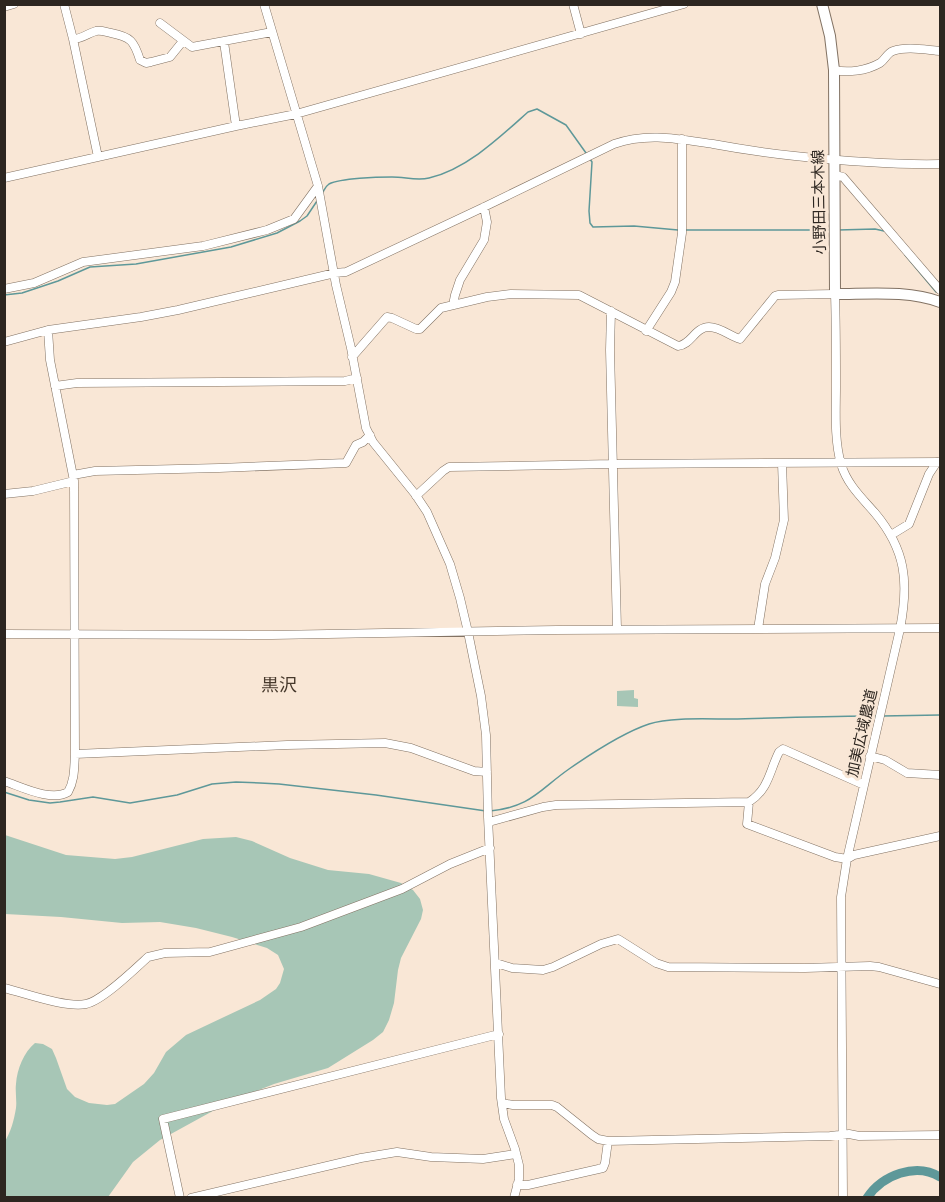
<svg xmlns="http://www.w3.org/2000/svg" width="945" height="1202" viewBox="0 0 945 1202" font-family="'Source Sans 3','Noto Sans JP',sans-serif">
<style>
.green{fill:#a7c6b6}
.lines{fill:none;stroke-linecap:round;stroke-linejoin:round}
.stream{stroke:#5e9899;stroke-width:1.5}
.river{stroke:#5e9899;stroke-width:9}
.minor-casing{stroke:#827263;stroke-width:9}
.major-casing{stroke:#827263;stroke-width:12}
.minor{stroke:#fff;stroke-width:8}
.major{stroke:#fff;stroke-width:10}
.labels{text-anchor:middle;stroke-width:6;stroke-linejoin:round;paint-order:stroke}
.street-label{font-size:15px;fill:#2d2620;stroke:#f9e7d6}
.quarter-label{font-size:18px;fill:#47392c;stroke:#f9e7d6}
</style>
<rect width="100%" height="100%" fill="#f9e7d6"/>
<path class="green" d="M634,690V698L638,699V707L617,706V691Z
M5,835L66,855L115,859L132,857L203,839L236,837L252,841L290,858L328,870L369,874L401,883L413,890L420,899L423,910L421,919L401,958L398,970L394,1003L389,1020L383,1032L373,1040L328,1068L274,1084L231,1101L160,1140L133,1162L108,1197H5L4,1143C11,1132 14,1120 16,1108C17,1100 15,1092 16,1084C17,1069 24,1052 35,1043L43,1044L52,1049L56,1058L67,1089L75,1097L89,1103L107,1105L115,1104L144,1084L154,1073L166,1052L186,1035L260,1000L276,989L280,983L284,969L278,955L267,948L232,937L196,928L160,922L122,923L61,917L5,914Z"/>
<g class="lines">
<path class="stream" d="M590,159L592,162L589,211L590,223L593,227L634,226L678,230
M323,192C325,188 325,187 329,184C341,178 378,177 392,177C405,177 417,181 429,178C467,169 500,137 528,112L537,109L566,125L586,153
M685,230H831
M838,230L875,229L884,231
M905,255L936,292
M4,295L22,293L58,281L90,267L136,264L231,247L277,233L300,221L307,216L317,201
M882,716L940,715
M4,792L29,800L50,803L60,802L93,797L130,803L177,795L212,784L236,782L260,783L279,784L376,795L486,811
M490,811C531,807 539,790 569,769C592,753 622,733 649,724C669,717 708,719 731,719C780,718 828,716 877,716"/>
<path class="river" d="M867,1198C882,1175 916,1162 940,1177"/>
<defs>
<path id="minor" d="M64,4L73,39L98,157
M264,4L318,186L336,285L351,348L366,428L373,442L415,494L427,512L450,564L460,598L468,632L481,696L486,735L488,817L501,1098L504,1119L515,1149L519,1165V1179L514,1198
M573,4L581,34
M4,7L14,4
M160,23L192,47L272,32
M73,39C82,39 88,33 96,31C101,30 106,32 111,33C131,37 134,41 140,60L146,63L151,62L170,57L183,41
M224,42L236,126
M834,70C848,73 866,71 880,63C885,60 887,53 893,51C907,46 926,50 940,51
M835,175L843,177L940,290
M4,178L236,126L296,114L684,4
M4,289L34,283L83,262L203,246L267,230L294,219L318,186
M453,305L455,295L460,280L484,240L487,222L484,207
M611,311L610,350L617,629
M646,331L671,292L675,282L682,233V139
M4,342L48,330L141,317L178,310L335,273L346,272L484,207L614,144C647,132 679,139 713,144C740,149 767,153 795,156C843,161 892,165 940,164
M352,357L387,317L392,318L416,329H420L441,308L487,297L511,294L579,295L678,346C691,345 695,327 709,327C720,327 730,336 740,339L775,296L778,295L835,294C836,324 836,355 836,386C836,411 834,439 841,464C847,484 861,497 875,513C906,550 909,582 900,629L847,859L841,897L843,1198
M55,386L77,383L345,381L357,378
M73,475L95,471L219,468L346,463L356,445L363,442L370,435
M4,494L33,491L74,481
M416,496L443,471L449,467L614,464L940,462
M891,535L909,524L929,474L937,462
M758,629L765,584L775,558L784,520L782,463
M4,634L272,635L557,630L940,628
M75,754L287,745L385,743L411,748L474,771L487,772
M870,756L885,760L907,773L940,775
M4,781C22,787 51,802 68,792C75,780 74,767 75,754L74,481L50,360L48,330
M749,802L747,824L835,857L847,859L854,855L940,836
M489,822L543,807L556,805L749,802C769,789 769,772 779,752L783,749L864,785
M496,963L512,968L543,970L553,967L601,944L618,939L656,963L668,967L805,968L870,966L879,967L940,984
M4,988C25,993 65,1008 86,1004C102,1001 135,969 148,957L165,953L210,952L301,927L402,889L450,864L490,848
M502,1103L513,1105H552L557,1107L592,1135L598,1139L608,1141L830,1136L849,1134L859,1136L940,1135
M517,1185H528L603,1168L605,1163L608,1141
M180,1198L163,1119L499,1034
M191,1198L361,1158L397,1152L431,1157L483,1159L516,1154"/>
<path id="major" d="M822,4L830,36L834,70L835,294C869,294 909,290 940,302"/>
</defs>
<use href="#minor" class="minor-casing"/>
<use href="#major" class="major-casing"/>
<use href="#minor" class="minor"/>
<use href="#major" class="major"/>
</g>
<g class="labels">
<g class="street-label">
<text transform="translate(819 202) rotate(-91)" y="5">小野田三本木線</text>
<text transform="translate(862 733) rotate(-77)" y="5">加美広域農道</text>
</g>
<g class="quarter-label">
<text x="279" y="691">黒沢</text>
</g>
</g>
<rect width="945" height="1202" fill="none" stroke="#2d2620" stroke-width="12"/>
</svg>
